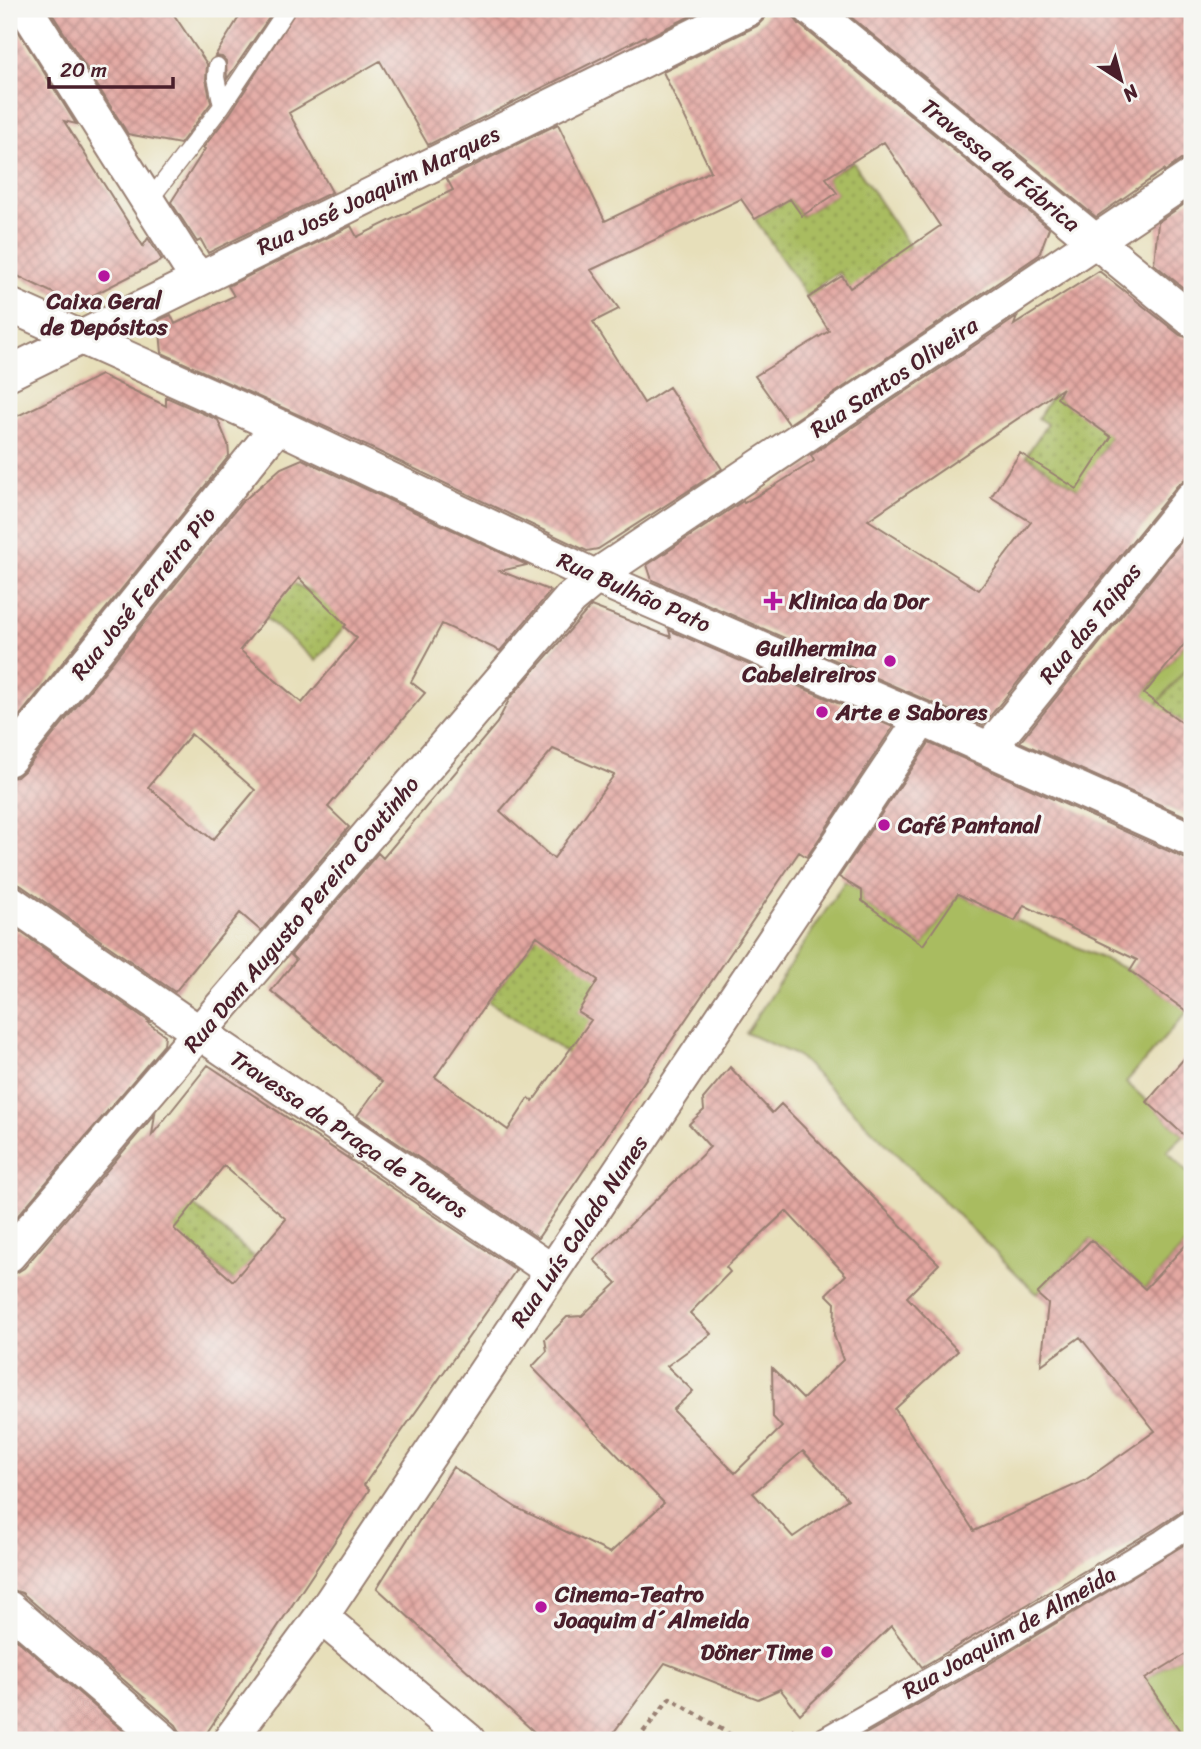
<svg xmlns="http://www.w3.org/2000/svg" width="1201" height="1749" viewBox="0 0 1201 1749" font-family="Sriracha,sans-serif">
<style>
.grass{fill:#a9bc61;stroke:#7a6e46;stroke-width:2}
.garden{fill:url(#garden-dots);stroke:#7a6e46;stroke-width:2}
.building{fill:url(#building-cross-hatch);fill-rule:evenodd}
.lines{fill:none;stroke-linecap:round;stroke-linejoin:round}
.service-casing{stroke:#987f72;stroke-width:19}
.pedestrian-casing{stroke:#987f72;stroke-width:28}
.minor-casing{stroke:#987f72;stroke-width:37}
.path{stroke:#987f72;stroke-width:4.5;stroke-dasharray:5 5;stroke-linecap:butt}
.service{stroke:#fff;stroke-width:16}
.pedestrian{stroke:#fff;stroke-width:24}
.minor{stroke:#fff;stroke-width:33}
.poi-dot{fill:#b5179e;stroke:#f6f6f2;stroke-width:2.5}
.labels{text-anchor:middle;stroke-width:6;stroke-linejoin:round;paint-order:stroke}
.street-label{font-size:23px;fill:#4a1f2b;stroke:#f6f6f2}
.poi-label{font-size:23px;font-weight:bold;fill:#4a1f2b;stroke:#f6f6f2;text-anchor:start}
</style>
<defs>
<pattern id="garden-dots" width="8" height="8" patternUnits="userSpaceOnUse" patternTransform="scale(1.75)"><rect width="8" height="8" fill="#a9bc61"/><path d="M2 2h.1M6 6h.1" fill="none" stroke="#8c9850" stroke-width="1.8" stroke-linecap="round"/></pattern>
<pattern id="building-cross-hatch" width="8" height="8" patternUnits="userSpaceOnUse" patternTransform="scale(1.75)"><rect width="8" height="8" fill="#e3a7a1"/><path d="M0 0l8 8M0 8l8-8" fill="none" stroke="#ba8783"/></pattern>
</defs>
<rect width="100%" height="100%" fill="#f6f6f2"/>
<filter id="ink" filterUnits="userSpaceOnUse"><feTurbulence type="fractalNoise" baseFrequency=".0143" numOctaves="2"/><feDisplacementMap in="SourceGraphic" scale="14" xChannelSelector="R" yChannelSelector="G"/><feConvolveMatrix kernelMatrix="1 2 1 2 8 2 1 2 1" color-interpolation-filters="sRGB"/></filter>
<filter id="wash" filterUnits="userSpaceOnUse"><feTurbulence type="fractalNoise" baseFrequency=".00686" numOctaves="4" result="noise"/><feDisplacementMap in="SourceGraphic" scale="28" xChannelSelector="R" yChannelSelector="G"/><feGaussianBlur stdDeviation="1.57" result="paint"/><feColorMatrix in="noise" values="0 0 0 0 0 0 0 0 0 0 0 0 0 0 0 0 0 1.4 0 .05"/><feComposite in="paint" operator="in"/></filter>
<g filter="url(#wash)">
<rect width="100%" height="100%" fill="#e7dfba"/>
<path class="grass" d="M1192,635V662L1096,777L1082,770Z
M845,881L862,891V901L923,945L958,894L1130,971L1188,1011L1126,1082L1184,1135L1167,1151L1192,1177V1253L1184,1246L1145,1289L1090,1240L1037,1294L798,1056L746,1033Z
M1192,1650V1730L1183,1735L1145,1679Z"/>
<path class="garden" d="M853,162L910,247L852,291L839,272L819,285L821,290L808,298L755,219L790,199L802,216L836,194L826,178Z
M1145,383L1100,454L1081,491L1026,456L1047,424L1038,418L1053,395L1096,425Z
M277,576L314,593L367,601L316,661L252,606Z
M1192,662V722L1188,727L1168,712L1132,756L1120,748Z
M600,909L599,1025L574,1058L488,1001L537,936Z
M180,1194L266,1267L246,1292L200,1252L155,1238Z"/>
<g id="blocks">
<path class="building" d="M49,9H170L207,64L206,79L211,103L180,144L128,134Z
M244,9H275L227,79L226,61L222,57L215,56Z
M297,9H705L646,38L645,36L428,145L380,61L289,113L332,192L208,253L201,240L197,242L171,202L205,149L203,148L231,112Z
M767,9H792L793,16L799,24L1049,228L1039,255L789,424L755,376L829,331L808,298L842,276L850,288L940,226L884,142L826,178L837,193L802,216L790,199L755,219L741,199L591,270L619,309L593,322L644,403L669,387L722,469L598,549L587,551L350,438L162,353L159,320L171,315L175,324L234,296L228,286L351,226L357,237L453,190L447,179L558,124L605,221L711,171L663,72L757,26L764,19Z
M841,9H1192V157L1181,160L1164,172V170L1096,217Z
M9,16L76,124L64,121L143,246L148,238L162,260L76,304L9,272Z
M1192,199V295L1154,264L1158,222Z
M1099,271L1180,335L1192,339V479L1184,480L1177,486L983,725L652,580L647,565L743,501L744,503L774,486L814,461L811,455L1017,317L1014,325ZM1063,388L1057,398L1111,437L1077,489L1020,453L991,497L1031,522L979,590L868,520Z
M101,375L166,406V397L218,420L228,444L229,456L9,729V420Z
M302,459L527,565L500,571L551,591L500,651L442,624L411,682L425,693L328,807L349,827L261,931L240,913L175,992L20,885L9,882V778L17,777L24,771L241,503L281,468ZM299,578L346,625L344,627L357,638L302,703L240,650ZM191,734L255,790L213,840L148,787Z
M1192,528V635L1144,694L1192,730V819L1020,742Z
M591,606L671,637L669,630L893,727L807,857L799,852L538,1238L357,1116L382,1082L271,991L296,960L291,955L378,853L383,858L497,723L510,698ZM553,749L614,775L554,858L550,856L500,811ZM537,936L598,980L578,1012L591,1020L533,1101L529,1098L508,1130L435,1077L488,1001Z
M929,743L1184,858L1192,859V1015L1130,971L1137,960L1024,905L1015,921L958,894L923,945L862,901V891L839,877Z
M9,924L150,1022L148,1023L165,1035L164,1045L9,1226Z
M1192,1049V1142L1147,1102Z
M208,1065L516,1270L364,1485L369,1490L202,1740H182L181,1733L176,1725L22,1593L9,1589V1274L16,1273L24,1268L155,1114L152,1135ZM224,1166L286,1219L233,1281L174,1229Z
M730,1067L772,1113L781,1104L939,1264L907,1297L958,1351L895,1409L974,1531L1084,1481L1155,1431L1080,1337L1041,1365L1048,1304L1037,1294L1091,1240L1145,1289L1192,1238V1507L1184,1510L1155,1529L922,1667L891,1626L800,1714L780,1689L758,1699L665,1663L608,1740H543L377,1588L453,1467L517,1508L610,1553L664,1503L532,1367L547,1351L545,1339L567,1317L582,1316L617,1283L594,1260L710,1147L689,1124L704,1110L703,1099ZM786,1211L846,1275L826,1294L835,1303L834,1335L843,1360L803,1399L772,1368L773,1417L782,1427L735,1473L673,1410L693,1391L667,1366L711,1334L690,1313L730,1272L726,1267ZM803,1451L848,1499L793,1537L753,1493Z
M1192,1540V1650L1145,1679L1186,1740H855L989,1664Z
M9,1633L134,1740H9Z"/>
</g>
</g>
<g filter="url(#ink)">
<use href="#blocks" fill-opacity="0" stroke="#987f72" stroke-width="2"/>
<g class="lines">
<defs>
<path id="service" d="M217,66L216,77L222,106
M148,202L222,106L287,9"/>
<path id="pedestrian" d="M825,1740L981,1651L1163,1542L1192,1522"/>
<path id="minor" d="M26,9L187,263L200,278
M811,9L1192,320
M9,305L278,426L596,577L922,719L1192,840
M9,373L748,9
M989,749L1192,498
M9,759L278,426
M9,901L200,1033L552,1271
M9,1255L570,599L605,570L1192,176
M9,1608L163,1740
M321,1617L468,1740
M230,1740L321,1617L922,719"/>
</defs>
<use href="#service" class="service-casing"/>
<use href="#pedestrian" class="pedestrian-casing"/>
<use href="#minor" class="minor-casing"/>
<path class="path" d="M637,1740L670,1698L739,1740
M776,1740L794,1729"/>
<use href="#service" class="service"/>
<use href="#pedestrian" class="pedestrian"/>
<use href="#minor" class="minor"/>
</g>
</g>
<g class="poi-dot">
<circle cx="104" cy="276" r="7"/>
<path d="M769.5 590.5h7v7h7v7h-7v7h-7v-7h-7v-7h7z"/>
<circle cx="890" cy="661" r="7"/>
<circle cx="822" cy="712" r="7"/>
<circle cx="884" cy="825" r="7"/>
<circle cx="541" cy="1607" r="7"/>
<circle cx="827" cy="1652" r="7"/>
</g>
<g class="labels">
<g class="street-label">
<text transform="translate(1001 165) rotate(39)" y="8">Travessa da Fábrica</text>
<text transform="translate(378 190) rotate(-26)" y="8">Rua José Joaquim Marques</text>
<text transform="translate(894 377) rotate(-34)" y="8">Rua Santos Oliveira</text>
<text transform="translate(634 592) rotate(24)" y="8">Rua Bulhão Pato</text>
<text transform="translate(143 593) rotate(-51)" y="8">Rua José Ferreira Pio</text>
<text transform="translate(1090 623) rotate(-51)" y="8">Rua das Taipas</text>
<text transform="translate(301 914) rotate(-50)" y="8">Rua Dom Augusto Pereira Coutinho</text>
<text transform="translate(349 1134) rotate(34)" y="8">Travessa da Praça de Touros</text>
<text transform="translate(579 1231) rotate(-56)" y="8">Rua Luís Calado Nunes</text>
<text transform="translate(1009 1632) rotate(-30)" y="8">Rua Joaquim de Almeida</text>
</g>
<g class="poi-label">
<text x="104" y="309" text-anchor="middle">Caixa Geral<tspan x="104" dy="26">de Depósitos</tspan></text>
<text x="789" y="609">Klinica da Dor</text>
<text x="876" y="656" text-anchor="end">Guilhermina<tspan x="876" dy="26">Cabeleireiros</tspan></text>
<text x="836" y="720">Arte e Sabores</text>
<text x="898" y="833">Café Pantanal</text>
<text x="555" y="1602">Cinema-Teatro<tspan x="555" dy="26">Joaquim d´Almeida</tspan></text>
<text x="813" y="1660" text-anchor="end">Döner Time</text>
</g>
</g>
<rect width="1201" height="1749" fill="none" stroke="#f6f6f2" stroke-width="35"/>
<g transform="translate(1121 80) rotate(144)" stroke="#f6f6f2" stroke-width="5" paint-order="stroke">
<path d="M0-5L12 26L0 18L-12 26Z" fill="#4a1f2b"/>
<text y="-10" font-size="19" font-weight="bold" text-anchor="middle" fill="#4a1f2b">N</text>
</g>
<path d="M49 77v10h124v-10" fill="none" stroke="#4a1f2b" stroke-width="3.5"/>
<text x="60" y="77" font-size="21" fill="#4a1f2b" stroke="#f6f6f2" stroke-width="5" paint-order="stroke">20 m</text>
</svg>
